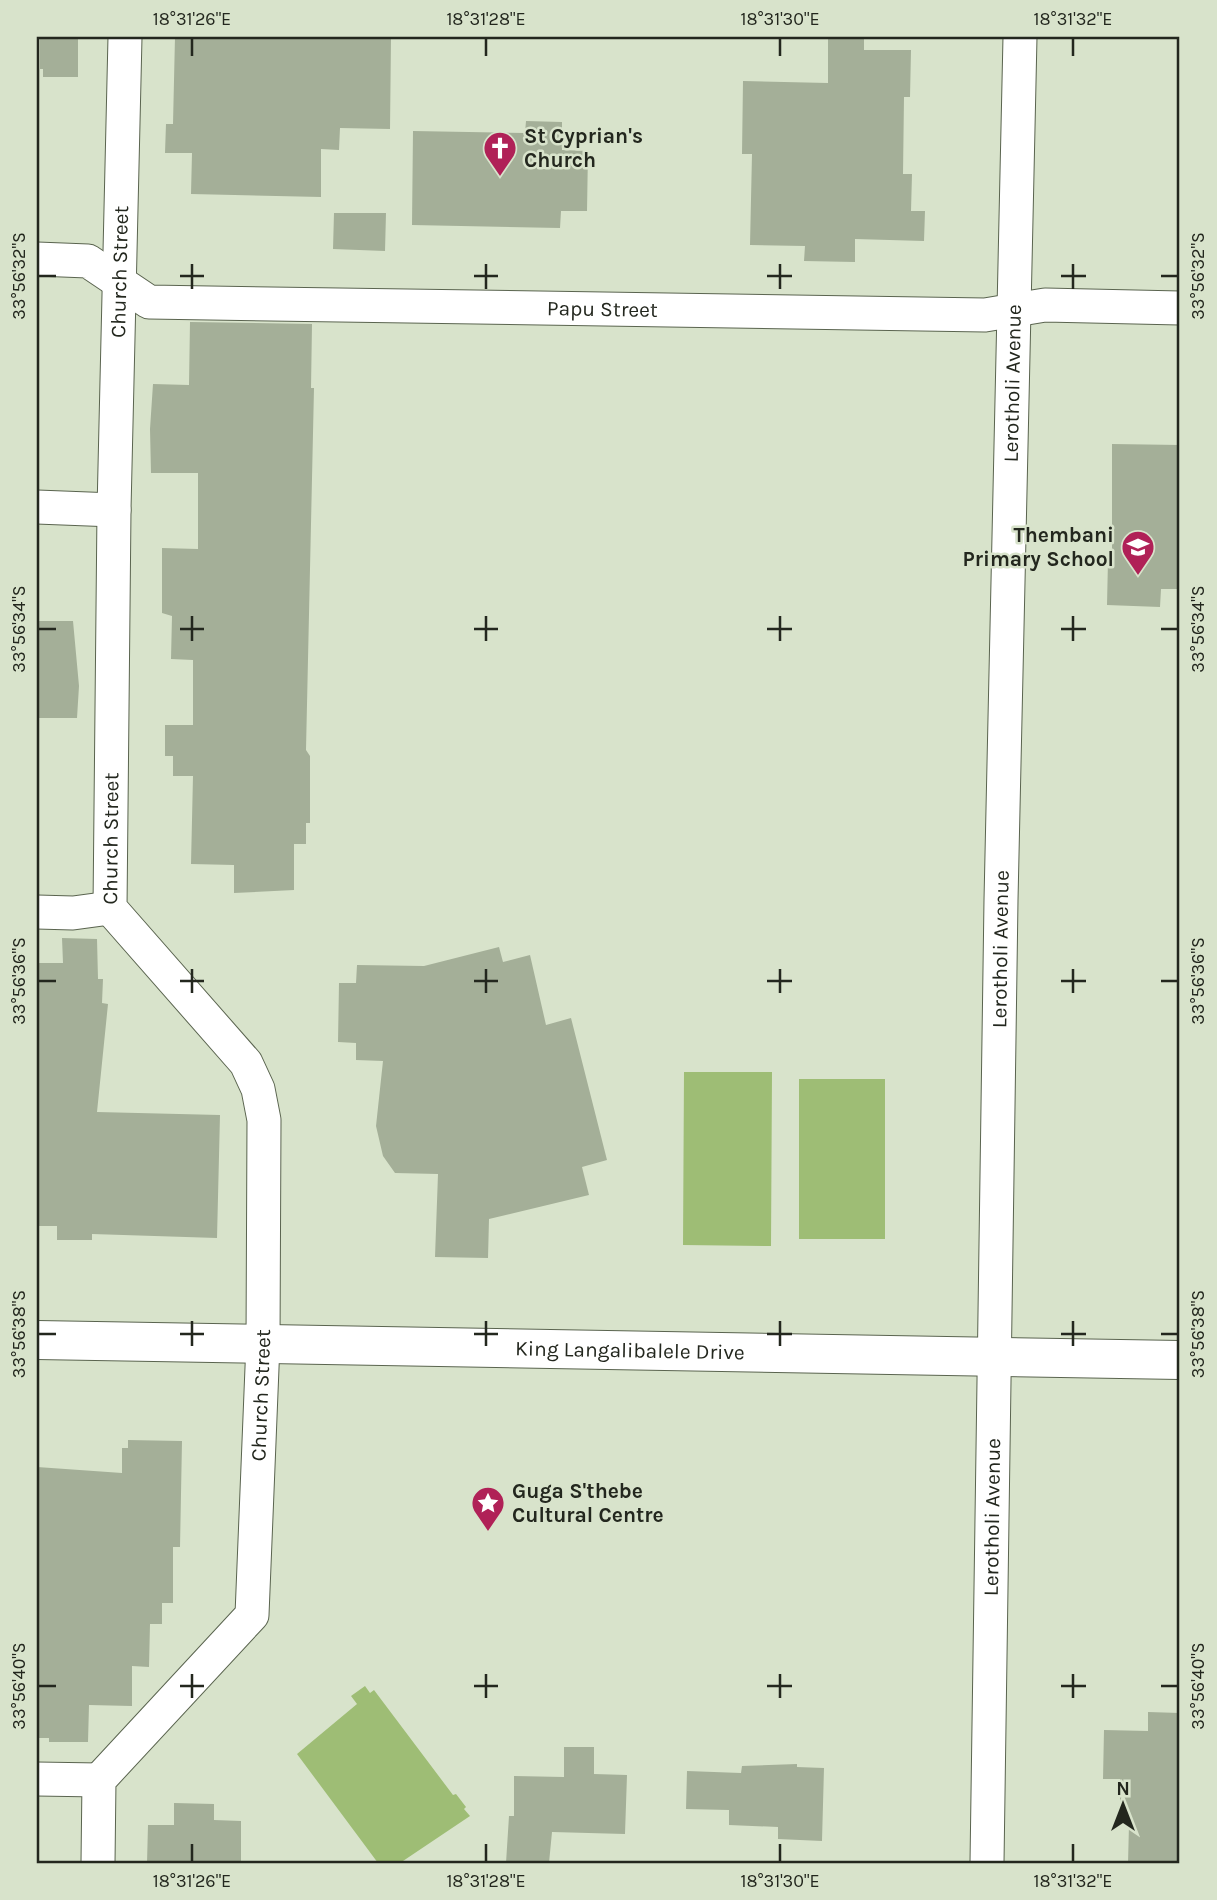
<svg xmlns="http://www.w3.org/2000/svg" width="1217" height="1900" viewBox="0 0 1217 1900" font-family="Karla,sans-serif">
<style>
.green{fill:#9ebd75}
.building{fill:#a4af98}
.lines{fill:none;stroke-linecap:round;stroke-linejoin:round}
.minor-casing{stroke:#5a644f;stroke-width:35}
.tertiary-casing{stroke:#5a644f;stroke-width:40}
.minor{stroke:#fff;stroke-width:33}
.tertiary{stroke:#fff;stroke-width:38}
.ticks{fill:none;stroke:#23271e;stroke-width:2.5}
.labels{text-anchor:middle;stroke-width:5;stroke-linejoin:round;paint-order:stroke}
.poi-label{font-size:21px;font-weight:bold;fill:#23271e;stroke:#d8e3cb;text-anchor:start}
.street-label{font-size:21px;fill:#23271e;stroke:#d8e3cb}
.neatline{fill:none;stroke:#23271e;stroke-width:2.5}
.ticks-label{font-size:18px;text-anchor:middle;fill:#23271e}
</style>
<rect width="100%" height="100%" fill="#d8e3cb"/>
<path class="green" d="M684,1072H772L771,1246L683,1245Z
M799,1079H885V1239H799Z
M365,1686L370,1693L374,1690L453,1795L456,1794L466,1807L464,1809L470,1816L400,1863H378L297,1754L357,1704L351,1696Z"/>
<path class="building" d="M40,37H78V77H43V69H40Z
M175,37H391L390,129L340,128L339,150L321,149V197L191,194L192,153H165L166,124H173Z
M828,37H864V50H911L910,97H904L903,174H912L911,211H925L924,241L855,239V262L804,261L805,246L750,245L752,154H742L743,81L828,83Z
M526,121L562,122V150L588,151L587,211H561L560,228L412,225L413,131L525,133Z
M334,213H386L385,251L333,249Z
M190,322L312,324L311,388H314L306,750L310,756V823H306V844H294V890L234,893V865L191,864L193,776H173V756H165V725H193V660L171,659L172,616L162,613V548L198,549V473H151L150,429L153,384L189,385Z
M1112,444L1180,445V589H1161L1160,607L1107,605L1108,560H1112Z
M37,621H73L79,686L77,718H37Z
M62,938L97,939L98,979H103L102,1003L108,1004L97,1112L220,1115L217,1238L92,1234V1240H57V1226H37L38,963H63Z
M499,947L503,962L530,955L546,1025L571,1018L607,1160L582,1167L589,1195L489,1219L488,1258L435,1257L438,1174L395,1173L383,1156L376,1126L383,1061L356,1060V1043L338,1042L339,983H356L357,965L424,966Z
M128,1440L182,1441L180,1547H173V1603H162V1624H150L149,1667L132,1666V1706L89,1705L88,1742H49V1738H37V1467L122,1473V1448H128Z
M1148,1712L1180,1713V1863H1128L1129,1825H1120V1779H1103L1104,1730L1148,1731Z
M564,1747H594V1774L627,1775L625,1834L552,1832L549,1863H506L509,1816H514V1776L564,1777Z
M797,1764V1767L824,1768L822,1841L778,1839V1827L729,1825V1810L686,1809L687,1771L741,1773L742,1766Z
M174,1803L214,1804V1820L241,1821V1863H147L148,1825H174Z"/>
<g class="lines">
<defs>
<g id="minor">
<path id="s1" d="M37,259L88,261L149,302L985,315L1045,305L1180,308"/>
<path d="M37,507L114,510"/>
<path d="M37,912L73,913L110,908"/>
<path d="M37,1779L99,1780"/>
<path id="s2" d="M98,1863L99,1780L252,1615L263,1343L264,1120L258,1089L246,1063L110,908L114,510L125,37"/>
<path id="s3" d="M987,1863L1001,900L1020,37"/>
</g>
<g id="tertiary">
<path id="s4" d="M37,1340L1180,1360"/>
</g>
</defs>
<use href="#minor" class="minor-casing"/>
<use href="#tertiary" class="tertiary-casing"/>
<use href="#minor" class="minor"/>
<use href="#tertiary" class="tertiary"/>
</g>
<path class="ticks" d="M192,38V56M486,38V56M780,38V56M1073,38V56M192,264V289M486,264V289M780,264V289M1073,264V289M38,276H56M180,276H204M474,276H498M767,276H792M1061,276H1086M1161,276H1178M192,616V641M486,616V641M780,616V641M1073,616V641M38,629H56M180,629H204M474,629H498M767,629H792M1061,629H1086M1161,629H1178M192,969V993M486,969V993M780,969V993M1073,969V993M38,981H56M180,981H204M474,981H498M767,981H792M1061,981H1086M1161,981H1178M192,1321V1346M486,1321V1346M780,1321V1346M1073,1321V1346M38,1334H56M180,1334H204M474,1334H498M767,1334H792M1061,1334H1086M1161,1334H1178M192,1674V1698M486,1674V1698M780,1674V1698M1073,1674V1698M38,1686H56M180,1686H204M474,1686H498M767,1686H792M1061,1686H1086M1161,1686H1178M192,1844V1862M486,1844V1862M780,1844V1862M1073,1844V1862"/>
<defs>
<symbol id="church-pin" viewBox="-11 -11 22 30"><path d="M0 17L-7.5 6A9.5 9.5 0 1 1 7.5 6Z" fill="#b02157" stroke="#d8e3cb"/><path d="M-1.2-6h2.4v3.5h3.3v2.4h-3.3V6h-2.4V-.1h-3.3v-2.4h3.3Z" fill="#fff"/></symbol>
<symbol id="school-pin" viewBox="-11 -11 22 30"><path d="M0 17L-7.5 6A9.5 9.5 0 1 1 7.5 6Z" fill="#b02157" stroke="#d8e3cb"/><path d="M0-5L7-2L0 1L-7-2ZM-4 1L0 2.5L4 1V4Q0 6-4 4Z" fill="#fff"/></symbol>
<symbol id="sight-pin" viewBox="-11 -11 22 30"><path d="M0 17L-7.5 6A9.5 9.5 0 1 1 7.5 6Z" fill="#b02157" stroke="#d8e3cb"/><path d="M0-6L1.8-2.2L6-1.7L2.9 1.2L3.7 5.4L0 3.3L-3.7 5.4L-2.9 1.2L-6-1.7L-1.8-2.2Z" fill="#fff"/></symbol>
</defs>
<g fill-rule="evenodd">
<use href="#church-pin" x="481" y="129" width="38" height="52"/>
<use href="#school-pin" x="1119" y="528" width="38" height="52"/>
<use href="#sight-pin" x="469" y="1484" width="38" height="52"/>
</g>
<g class="labels">
<g class="poi-label">
<text x="524" y="143">St Cyprian's<tspan x="524" dy="24">Church</tspan></text>
<text x="1114" y="542" text-anchor="end">Thembani<tspan x="1114" dy="24">Primary School</tspan></text>
<text x="512" y="1498">Guga S'thebe<tspan x="512" dy="24">Cultural Centre</tspan></text>
</g>
<g class="street-label">
<text dy="7" stroke="none"><textPath href="#s2" startOffset="1706">Church Street</textPath></text>
<text dy="7" stroke="none"><textPath href="#s1" startOffset="578">Papu Street</textPath></text>
<text dy="7" stroke="none"><textPath href="#s3" startOffset="1480">Lerotholi Avenue</textPath></text>
<text dy="7" stroke="none"><textPath href="#s2" startOffset="1139">Church Street</textPath></text>
<text dy="7" stroke="none"><textPath href="#s3" startOffset="914">Lerotholi Avenue</textPath></text>
<text dy="7" stroke="none"><textPath href="#s4" startOffset="593">King Langalibalele Drive</textPath></text>
<text dy="7" stroke="none"><textPath href="#s2" startOffset="528">Church Street</textPath></text>
<text dy="7" stroke="none"><textPath href="#s3" startOffset="346">Lerotholi Avenue</textPath></text>
</g>
</g>
<rect width="1217" height="1900" fill="none" stroke="#d8e3cb" stroke-width="77"/>
<g transform="translate(1123 1805)" stroke="#d8e3cb" stroke-width="5" paint-order="stroke">
<path d="M0-5L12 26L0 18L-12 26Z" fill="#23271e"/>
<text y="-10" font-size="19" font-weight="bold" text-anchor="middle" fill="#23271e">N</text>
</g>
<rect x="38" y="38" width="1140" height="1824" class="neatline"/>
<g class="ticks-label">
<text x="192" y="25">18°31'26"E</text>
<text x="486" y="25">18°31'28"E</text>
<text x="780" y="25">18°31'30"E</text>
<text x="1073" y="25">18°31'32"E</text>
<text transform="translate(19 276) rotate(-90)" y="6">33°56'32"S</text>
<text transform="translate(1198 276) rotate(-90)" y="6">33°56'32"S</text>
<text transform="translate(19 629) rotate(-90)" y="6">33°56'34"S</text>
<text transform="translate(1198 629) rotate(-90)" y="6">33°56'34"S</text>
<text transform="translate(19 981) rotate(-90)" y="6">33°56'36"S</text>
<text transform="translate(1198 981) rotate(-90)" y="6">33°56'36"S</text>
<text transform="translate(19 1334) rotate(-90)" y="6">33°56'38"S</text>
<text transform="translate(1198 1334) rotate(-90)" y="6">33°56'38"S</text>
<text transform="translate(19 1686) rotate(-90)" y="6">33°56'40"S</text>
<text transform="translate(1198 1686) rotate(-90)" y="6">33°56'40"S</text>
<text x="192" y="1887">18°31'26"E</text>
<text x="486" y="1887">18°31'28"E</text>
<text x="780" y="1887">18°31'30"E</text>
<text x="1073" y="1887">18°31'32"E</text>
</g>
</svg>
